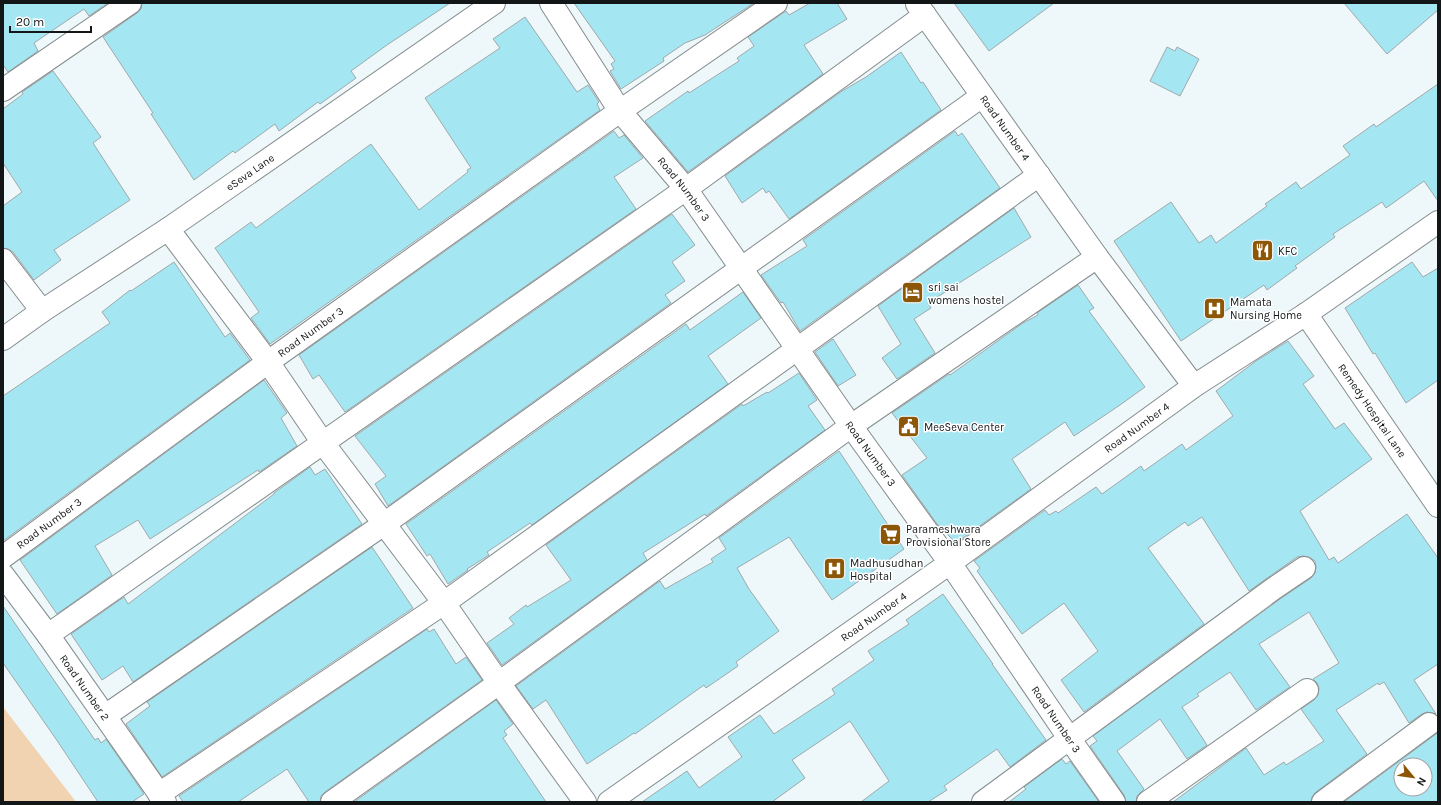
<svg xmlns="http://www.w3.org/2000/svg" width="1441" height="805" viewBox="0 0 1441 805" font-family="Karla,sans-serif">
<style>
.green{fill:#f1d2b1}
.building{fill:#a5e6f3;stroke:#a0a9aa;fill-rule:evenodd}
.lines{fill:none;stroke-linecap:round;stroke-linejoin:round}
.minor-casing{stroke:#848c8e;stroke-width:24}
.minor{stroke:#fff;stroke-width:22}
.labels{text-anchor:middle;stroke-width:3;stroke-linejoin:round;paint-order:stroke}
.street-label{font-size:11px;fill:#131617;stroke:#fff}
.poi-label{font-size:11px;fill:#131617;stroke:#fff;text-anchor:start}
</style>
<rect width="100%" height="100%" fill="#eef7f9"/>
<path class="green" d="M3,707L76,802H3Z"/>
<path class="building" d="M3,3H108L89,16L84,9L34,43L38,51L8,72L3,65Z
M142,3H450L387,45L351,71L356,78L320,104L318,102L279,131L275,124L235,153L233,151L194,180L151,114L153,113L103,37L137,13L141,9Z
M574,3H754L705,35L685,43L663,58L664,61L621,89L610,71L614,69L611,64L615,61Z
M810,3H837L847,19L804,45L823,74L688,172L645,121L688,91L689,93L739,61L737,58L754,46L748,37L786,11L789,15Z
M954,3H1054L989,51Z
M1344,3H1438V10L1387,54Z
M525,17L577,92L588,85L599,102L597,104L600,110L270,344L251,318L259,312L215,248L251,222L256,228L371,144L419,210L468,172L467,170L471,168L425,98L500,48L493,39Z
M1167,47L1175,51L1177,47L1199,59L1180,96L1150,81Z
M901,52L921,83L923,82L941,110L789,219L769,191L766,193L763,188L742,203L725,176L842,91L866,77Z
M53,71L101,137L93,143L130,200L54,250L61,260L34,280L13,252L8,249L3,248V206L22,192L3,163V109L23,94L22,92Z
M1438,84V201L1424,181L1386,208L1382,202L1333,234L1335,237L1295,266L1297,268L1267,290L1264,285L1181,341L1114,241L1171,202L1199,243L1211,235L1216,243L1267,206L1265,204L1296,182L1301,189L1350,155L1343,146L1374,124L1376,127Z
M614,131L619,138L624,135L643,158L614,177L636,209L345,412L319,375L313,379L299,355Z
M955,131L958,136L962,133L1000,188L800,331L783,302L781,303L761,275L807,246L803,240Z
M1014,208L1031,237L928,303L931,308L914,319L935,353L897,379L882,358L901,344L878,306Z
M672,214L695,245L672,262L685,281L665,295L671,303L388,506L375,484L386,476L355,436Z
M174,262L225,337L230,333L250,360L3,541V396L110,323L102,312L130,290L131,291Z
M1412,262L1423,277L1438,268V380L1406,403L1375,353L1373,354L1345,308Z
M1078,285L1094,308L1089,311L1145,387L1120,405L1074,436L1065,422L1012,459L1031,489L956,543L937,524L902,475L927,458L892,413L949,374L950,375L1023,323L1038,315L1037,313Z
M743,292L761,318L708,356L728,384L532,525L530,523L487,552L489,555L467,569L468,570L448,584L430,554L427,556L406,524L686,324L690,330Z
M833,339L856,375L838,386L815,352Z
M1288,341L1314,376L1303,384L1335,429L1344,423L1372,459L1300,511L1329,560L1334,557L1338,563L1407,514L1438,558V664L1414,680L1436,714L1427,712L1422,714L1409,723L1384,682L1379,685L1378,683L1336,710L1367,754L1316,792L1312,797L1311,802H1173L1246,748L1264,775L1284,762L1286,765L1324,741L1301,709L1314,700L1318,695L1319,688L1317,683L1313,679L1339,663L1309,612L1259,644L1290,687L1256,710L1230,672L1197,694L1199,696L1182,707L1207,745L1187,759L1160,719L1117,751L1144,789L1137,796L1136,802H1126L1124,795L1090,746L1097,741L1093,736L1280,599L1311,578L1315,573L1316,567L1315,561L1309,557L1303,556L1297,557L1249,591L1202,517L1188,526L1185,522L1148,548L1204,624L1084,712L1061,680L1098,651L1064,603L1022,634L977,571L980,568L974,561L1045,510L1049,515L1056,511L1058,513L1096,487L1102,494L1141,466L1144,471L1182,444L1186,450L1233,416L1216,391L1256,361Z
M799,373L817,400L808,406L825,430L706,516L705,514L643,553L647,560L502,665L487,643L514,624L509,618L526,605L527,607L571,580L546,545L742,404L743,406L767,392L768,393Z
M264,380L287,413L281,418L297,446L259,472L258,470L150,539L138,520L95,546L112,575L57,614L20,560Z
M839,451L904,549L832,600L789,537L737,568L749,589L779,631L736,662L738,666L706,688L704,685L635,734L634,733L587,764L546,700L533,709L516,686L660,581L665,589L713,562L711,559L726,549L719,538Z
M310,467L315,475L325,469L362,524L133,682L123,666L102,680L71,634L124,597L128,604L274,494V493Z
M372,547L413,608L162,777L126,724L150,706L147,702Z
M943,594L993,664H992L1046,740L1010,767L997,749L944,786L947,790L928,802H861L889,781L850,721L792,760L805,778L772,802H642L687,771L699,788L742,757L728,737L760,715L774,734L835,694L832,689L874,660L868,651L909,624L906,620Z
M3,606L95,740L98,738L101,743L106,739L144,794L132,802H98L56,739L3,663Z
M427,629L429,632L434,629L456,664L466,657L482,680L325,792L321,796L320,802H309L287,769L238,802H183L179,796Z
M496,700L513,724L504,731L507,735L503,738L546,802H354Z
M1438,732V802H1344L1436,734ZM1401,765H1425V789H1401Z
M1062,759L1066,764L1070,761L1099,802H1009L1026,789L1024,787Z"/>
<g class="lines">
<defs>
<g id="minor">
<path id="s1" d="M551,3L620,111L686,189L851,426L950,563L1069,738L1114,802"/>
<path id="s2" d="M917,4L1097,257L1194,386"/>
<path d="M3,90L130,3"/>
<path d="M168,229L268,362L323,443L444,603L499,683L585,802"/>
<path d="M3,260L42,311"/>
<path id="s3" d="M1306,314L1438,506"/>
<path id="s4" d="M3,339L42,311L168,229L494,3"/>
<path id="s5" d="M3,557L268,362L620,111L776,3"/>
<path id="s6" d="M3,575L48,635L165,802"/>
<path d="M48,635L686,189L925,15"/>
<path d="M105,716L384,524L982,96"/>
<path d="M159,794L444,603L1039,175"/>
<path d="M332,802L499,683L851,426L1097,257"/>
<path id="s7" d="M609,802L950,563L1194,386L1306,314L1438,222"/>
<path d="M983,802L1273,589L1304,568"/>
<path d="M1148,802L1307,690"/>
<path d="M1323,802L1429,724"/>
</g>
</defs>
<use href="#minor" class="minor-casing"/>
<use href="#minor" class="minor"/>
</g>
<defs>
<symbol id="restaurant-square" viewBox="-11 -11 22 22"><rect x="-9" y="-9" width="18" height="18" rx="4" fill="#8c5607" stroke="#fff"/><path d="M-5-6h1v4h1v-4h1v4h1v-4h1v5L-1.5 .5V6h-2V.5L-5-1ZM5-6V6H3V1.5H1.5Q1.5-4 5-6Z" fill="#fff"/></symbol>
<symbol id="hotel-square" viewBox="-11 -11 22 22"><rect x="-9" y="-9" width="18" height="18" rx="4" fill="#8c5607" stroke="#fff"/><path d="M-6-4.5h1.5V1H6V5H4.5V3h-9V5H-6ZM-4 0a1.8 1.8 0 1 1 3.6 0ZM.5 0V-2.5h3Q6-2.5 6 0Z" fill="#fff"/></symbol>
<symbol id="hospital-square" viewBox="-11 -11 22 22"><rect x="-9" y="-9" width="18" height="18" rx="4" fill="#8c5607" stroke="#fff"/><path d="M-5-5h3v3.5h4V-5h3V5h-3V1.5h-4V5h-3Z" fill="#fff"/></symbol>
<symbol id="civic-square" viewBox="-11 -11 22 22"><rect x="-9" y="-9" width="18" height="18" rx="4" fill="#8c5607" stroke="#fff"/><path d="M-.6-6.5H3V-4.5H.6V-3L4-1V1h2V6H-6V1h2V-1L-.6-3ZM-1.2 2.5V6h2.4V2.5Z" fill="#fff"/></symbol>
<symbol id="supermarket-square" viewBox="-11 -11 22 22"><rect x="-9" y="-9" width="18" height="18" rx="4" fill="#8c5607" stroke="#fff"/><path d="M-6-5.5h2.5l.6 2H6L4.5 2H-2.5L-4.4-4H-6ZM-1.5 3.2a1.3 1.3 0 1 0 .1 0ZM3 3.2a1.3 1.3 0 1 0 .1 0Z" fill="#fff"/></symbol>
</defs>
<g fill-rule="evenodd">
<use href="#restaurant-square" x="1250" y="238" width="25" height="25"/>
<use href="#hotel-square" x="900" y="280" width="25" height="25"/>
<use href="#hospital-square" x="1202" y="296" width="25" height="25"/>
<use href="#civic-square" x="896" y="414" width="25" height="25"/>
<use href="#supermarket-square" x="878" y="522" width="25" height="25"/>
<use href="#hospital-square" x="822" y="556" width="25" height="25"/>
</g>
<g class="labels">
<g class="street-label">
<text dy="4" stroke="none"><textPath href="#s2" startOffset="152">Road Number 4</textPath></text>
<text dy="4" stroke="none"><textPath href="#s4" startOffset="298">eSeva Lane</textPath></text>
<text dy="4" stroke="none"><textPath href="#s1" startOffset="229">Road Number 3</textPath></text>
<text dy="4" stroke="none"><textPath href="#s5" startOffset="381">Road Number 3</textPath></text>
<text dy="4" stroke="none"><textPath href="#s3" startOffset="117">Remedy Hospital Lane</textPath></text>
<text dy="4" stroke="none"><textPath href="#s7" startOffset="647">Road Number 4</textPath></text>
<text dy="4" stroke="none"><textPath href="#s1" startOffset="553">Road Number 3</textPath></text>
<text dy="4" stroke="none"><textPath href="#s5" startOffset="57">Road Number 3</textPath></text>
<text dy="4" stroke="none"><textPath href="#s7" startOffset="323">Road Number 4</textPath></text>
<text dy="4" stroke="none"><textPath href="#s6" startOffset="139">Road Number 2</textPath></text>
<text dy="4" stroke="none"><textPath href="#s1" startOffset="877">Road Number 3</textPath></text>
</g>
<g class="poi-label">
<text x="1278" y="255">KFC</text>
<text x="928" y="291">sri sai<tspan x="928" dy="13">womens hostel</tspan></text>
<text x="1230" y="306">Mamata<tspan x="1230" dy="13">Nursing Home</tspan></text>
<text x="924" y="431">MeeSeva Center</text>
<text x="906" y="533">Parameshwara<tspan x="906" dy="13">Provisional Store</tspan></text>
<text x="850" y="567">Madhusudhan<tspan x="850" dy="13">Hospital</tspan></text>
</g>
</g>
<rect width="1441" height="805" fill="none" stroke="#131617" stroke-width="8"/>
<g transform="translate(1413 777) rotate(119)"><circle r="19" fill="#ffffff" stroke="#a1a2a2"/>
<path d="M0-3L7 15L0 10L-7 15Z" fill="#8c5607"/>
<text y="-6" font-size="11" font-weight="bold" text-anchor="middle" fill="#131617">N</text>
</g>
<path d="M10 26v6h81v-6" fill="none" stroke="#131617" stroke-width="2"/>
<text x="16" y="26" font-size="12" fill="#131617" stroke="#ffffff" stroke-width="3" paint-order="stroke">20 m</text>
</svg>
